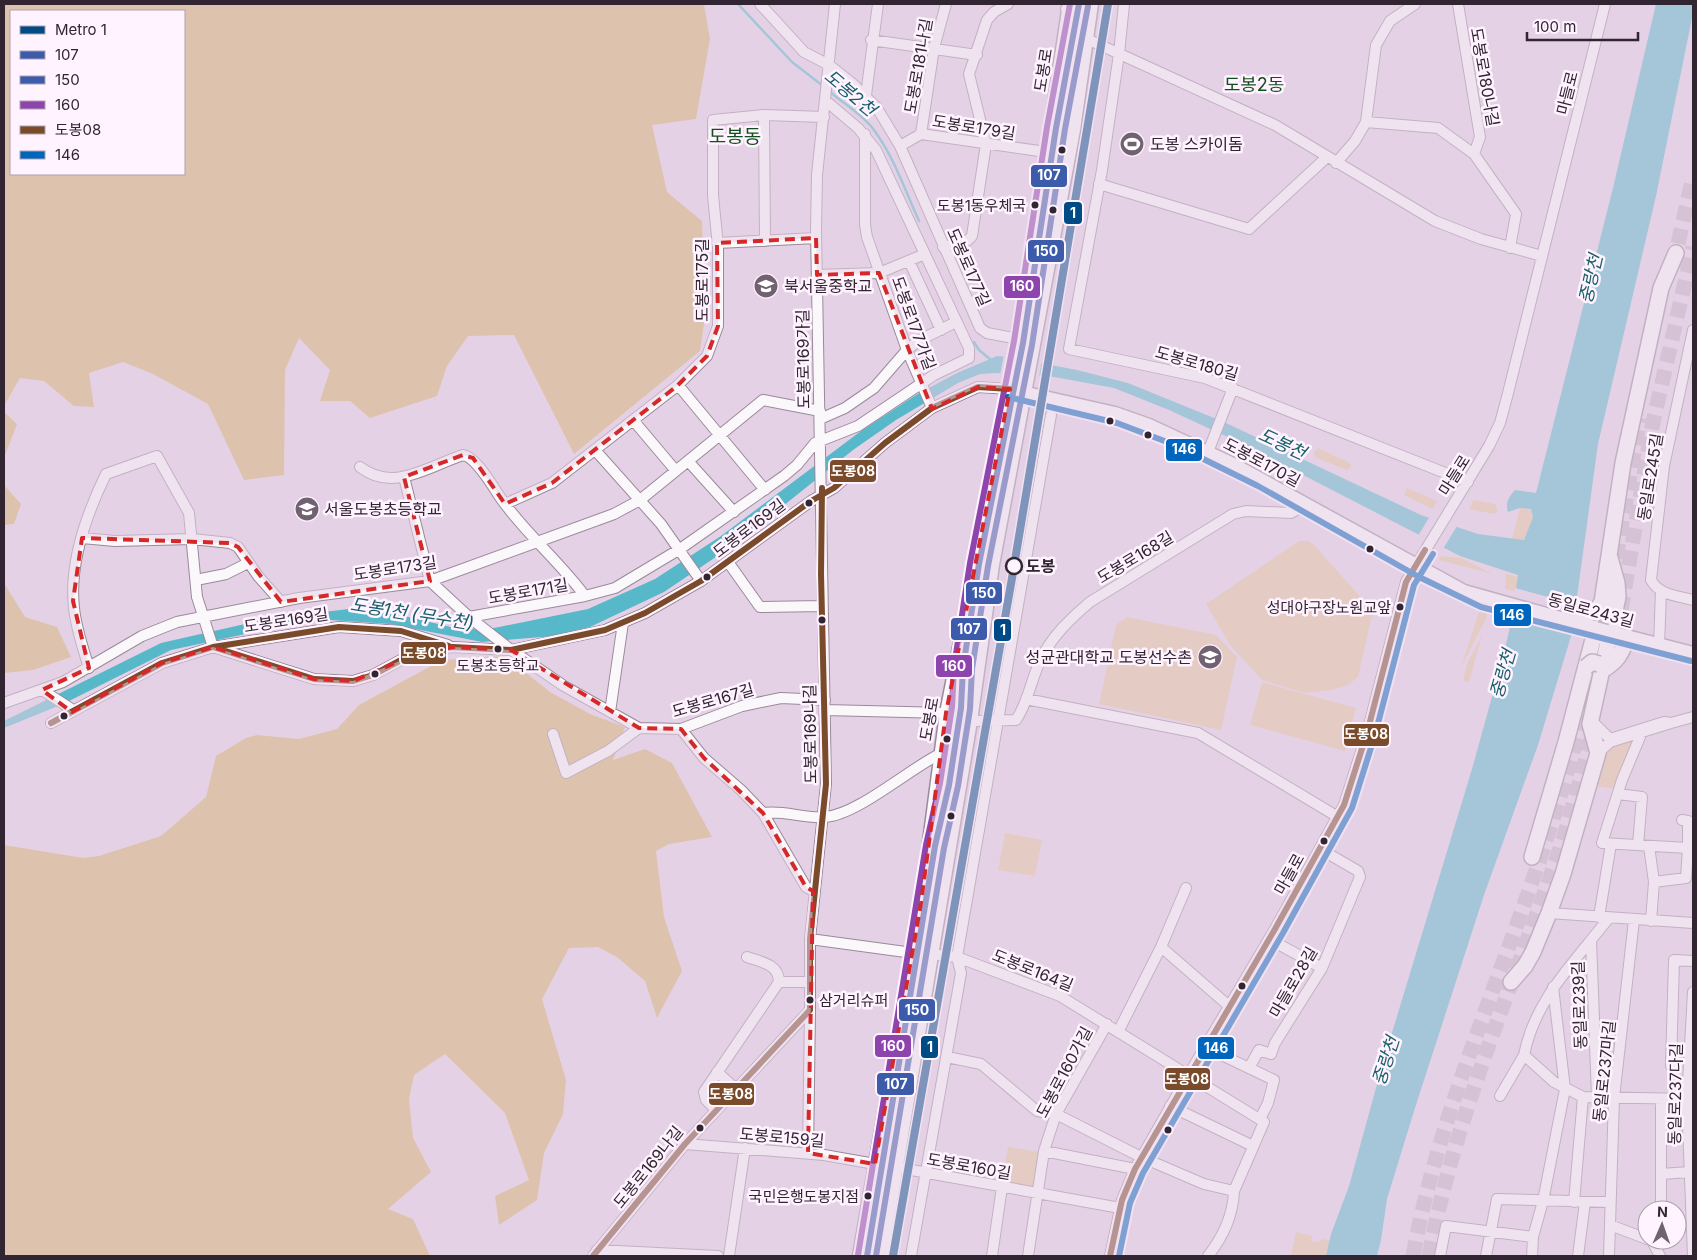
<svg xmlns="http://www.w3.org/2000/svg" width="1697" height="1260" viewBox="0 0 1697 1260" font-family="Inter,'Noto Sans KR',sans-serif">
<style>
.green{fill:#e3c49a}
.forest{fill:#d3b16a;fill-rule:evenodd}
.water{fill:#56b8c8}
.pier{fill:#e5d1e5}
.lines{fill:none;stroke-linecap:round;stroke-linejoin:round}
.stream{stroke:#56b8c8;stroke-width:2.5}
.highway-tunnel{stroke:#c1afc1;stroke-width:15;stroke-dasharray:15 8;stroke-linecap:butt}
.minor-casing{stroke:#998a99;stroke-width:12}
.major-casing{stroke:#998a99;stroke-width:15}
.highway-casing{stroke:#998a99;stroke-width:18}
.minor{stroke:#fbf8fb;stroke-width:10}
.major{stroke:#fbf8fb;stroke-width:12}
.highway{stroke:#fbf8fb;stroke-width:15}
.major-bridge-casing{stroke:#998a99;stroke-width:15;stroke-linecap:butt}
.highway-bridge-casing{stroke:#998a99;stroke-width:18;stroke-linecap:butt}
.major-bridge{stroke:#fbf8fb;stroke-width:12}
.highway-bridge{stroke:#fbf8fb;stroke-width:15}
.bus-1-casing{stroke:#fff3ff;stroke-width:10}
.bus-2-casing{stroke:#fff3ff;stroke-width:10}
.bus-3-casing{stroke:#fff3ff;stroke-width:10}
.bus-4-casing{stroke:#fff3ff;stroke-width:10}
.bus-5-casing{stroke:#fff3ff;stroke-width:10}
.bus-1{stroke:#3d5bab;stroke-width:6}
.bus-2{stroke:#3d5bab;stroke-width:6}
.bus-3{stroke:#8e44ad;stroke-width:6}
.bus-4{stroke:#7a4b2a;stroke-width:6}
.bus-5{stroke:#0065bd;stroke-width:6}
.metro-1-casing{stroke:#fff3ff;stroke-width:11}
.metro-1{stroke:#004a85;stroke-width:8}
.marked{fill:none;stroke:#d62828;stroke-width:4;stroke-dasharray:10 6;stroke-linejoin:round}
.bus-dot{fill:#322532;stroke:#fff3ff;stroke-width:2}
.stop-dot{fill:#fff3ff;stroke:#322532;stroke-width:2.5}
.labels{text-anchor:middle;stroke-width:5;stroke-linejoin:round;paint-order:stroke}
.bus-label{font-size:15px;fill:#322532;stroke:#fff3ff;text-anchor:end}
.street-label{font-size:16px;fill:#322532;stroke:#fff3ff}
.poi-label{font-size:16px;fill:#322532;stroke:#fff3ff;text-anchor:start}
.stop-label{font-size:16px;font-weight:bold;fill:#322532;stroke:#fff3ff;text-anchor:start}
.neighbourhood-label{font-size:18px;fill:#124e1c;stroke:#fff3ff}
.water-label{font-size:18px;font-style:italic;fill:#186068;stroke:#fff3ff}
.quarter-label{font-size:19px;fill:#124e1c;stroke:#fff3ff}
.line-badge{stroke:#fff3ff;stroke-width:2}
.badge-label{font-size:14px;text-anchor:middle;font-weight:bold;fill:#fff}
</style>
<rect width="100%" height="100%" fill="#e5d1e5"/>
<path class="green" d="M1318,448L1350,463L1351,468L1346,470L1315,457L1314,452Z
M1407,488L1437,501L1433,509L1404,495Z
M1474,500L1495,504L1498,511L1494,514L1469,509Z
M1520,508L1531,509L1533,517L1524,540L1512,539Z
M1299,541H1308L1315,546L1373,611L1358,677L1348,685L1331,690L1305,693L1262,680L1230,645L1206,604Z
M1440,556L1461,558L1493,574L1439,560Z
M1506,573L1518,577L1517,592L1505,589Z
M1480,609L1488,611L1486,619L1461,667Z
M1127,617L1216,635L1237,657L1221,730L1099,704L1116,625Z
M1482,635L1469,682L1463,681L1467,664Z
M1262,682L1356,708L1345,751L1250,725Z
M1636,739L1615,789L1592,785C1602,751 1598,746 1636,739Z
M1005,833L1042,840L1035,876L998,870Z
M1008,1147L1039,1152L1033,1187L1002,1181Z
M1296,1232L1312,1236L1311,1241L1319,1242L1323,1239L1330,1240L1326,1256H1291Z"/>
<path class="forest" d="M4,4H704L710,39L696,119L652,125L667,192L702,221L705,317L700,351L574,454L514,335L468,336L447,366L437,396L370,418L350,401H320L330,370L299,338L285,370L284,475L244,480L208,404L151,373L123,362L89,373L94,407L74,406L44,381L20,378L4,406ZM11,11H184V174H11Z
M4,412L17,424L4,458Z
M4,485L21,504L14,524L4,525Z
M4,583L25,617L57,627L71,657L33,670L4,673Z
M505,656L550,692L590,714L625,727L613,760L645,749L672,763L712,837L669,844L656,851L664,917L682,971L657,1018L645,981L617,957L598,947L569,948L542,999L566,1080L563,1114L544,1153L537,1200L499,1225L495,1196L529,1180L505,1113L445,1054L414,1075L409,1099L413,1138L431,1172L388,1209L413,1219L430,1256H4V845L83,858L99,856L161,836L206,797L216,756L246,738L257,735L299,739L337,729L359,705L442,660Z"/>
<path class="water" d="M1656,4H1693V13L1656,196L1598,444L1572,633L1538,745L1484,895L1415,1108L1387,1199L1381,1240L1377,1256H1326L1331,1234L1349,1186L1384,1059L1472,769L1503,657L1512,618L1518,575L1460,556L1245,445L1169,410L1114,388L1054,377L997,373L980,374L958,383L896,420L853,450L738,542L664,592L590,627L554,636L482,642L390,624L316,619L171,650L63,704L4,728V721L161,643L271,618L349,609L400,615L459,629L494,628L588,609L655,579L721,536L861,431L916,395L957,373L997,356L1010,357L1077,370L1128,383L1224,422L1421,515L1478,534L1524,540L1533,517L1531,509L1520,508L1508,512C1505,502 1509,497 1515,490L1536,493L1613,188Z"/>
<path class="pier" d="M1004,354L1042,360L1039,378L1000,375Z
M1430,516L1457,526L1443,549L1418,536Z
M1515,588L1578,605L1575,633L1510,615Z"/>
<g class="lines">
<path class="stream" d="M738,4L792,62L823,86
M829,91C844,104 862,114 874,130C894,157 905,190 919,221
M974,342L979,350L991,360"/>
<path class="highway-tunnel" d="M1673,266L1693,177
M1616,558L1640,418
M1621,611L1652,427L1693,247
M1413,1256C1436,1126 1490,1004 1533,879C1566,784 1593,687 1611,588
M1429,1256C1454,1119 1511,991 1556,860C1571,817 1582,772 1594,728"/>
<defs>
<path id="minor" d="M760,4L804,52L829,65L853,84L877,108L900,146L980,328L987,333L1019,339
M1124,4L1119,54L1102,170L1069,349L1205,378L1468,482
M1458,4L1480,137L1474,154
M1066,9L1087,39
M1065,36L1087,39L1275,125L1435,221L1481,239L1542,256
M871,40L977,55
M866,95L878,4
M764,115L765,241
M1366,122L1438,128L1474,154L1516,214L1510,248
M865,134V225L867,237L907,350L932,408
M921,134L934,48L946,4
M900,146L921,134L1046,152
M1336,163L1355,141L1366,122L1376,45L1390,21L1415,4
M1099,184L1249,229L1327,157
M717,243L816,238
M943,247L967,241L972,236L986,144L969,74L987,20L994,12L1008,4
M909,261L941,330
M817,275L879,273L925,254
M1693,330L1664,466L1651,580C1659,595 1678,596 1693,600
M678,385L765,490
M820,419L845,408L874,388L907,350L918,341L956,322
M633,420L676,471
M595,450L661,524L701,581
M1208,452L1233,388
M688,461L734,512
M360,467C393,493 429,466 463,455C477,457 494,489 502,500C527,535 560,562 585,596
M404,477L430,581L469,617L585,596L615,588L680,549L784,476L797,465L815,443L858,426L934,375L969,358V348L876,150L858,128L826,101
M505,504L552,483L677,386L707,356L718,326V247L713,195V120L764,115L824,117
M82,538L115,541L192,539L230,543L238,547L258,576L281,602
M728,562L760,607L822,606
M196,580L226,574L248,563
M469,617L511,650L564,686L639,728L681,729L742,706L781,698L825,700
M1659,646L1661,591
M213,647L314,679L353,681L373,675L401,660L435,649L453,647L511,650L605,630L645,613L701,581L811,501L834,488L885,443L932,408L978,387L1010,389
M89,668C83,648 76,628 74,608C69,563 87,513 106,474L157,456L189,513L197,597L213,647
M42,690L70,708L72,712
M1026,699L1198,733L1338,817
M4,703L63,682L142,636L177,622L299,598L430,581L614,514L640,500L763,400L820,411
M825,710L946,713
M610,712L623,623
M1591,720L1610,739L1664,722L1671,723L1610,742L1598,753
M971,721L1016,720C1028,703 1031,680 1040,661C1051,637 1070,619 1090,602L1233,514L1246,511L1291,513L1296,510L1302,501
M51,723L162,663L213,647L339,627L401,631L448,645
M1671,723L1693,717
M681,729L704,758L741,790L763,813L806,887L813,891
M1642,732L1622,780L1602,843L1688,848V821L1682,820
M553,734L566,773L608,751L639,728
M1618,794L1642,797L1638,845
M763,813C785,810 804,819 825,817C857,815 909,769 940,754
M1649,846L1654,882L1651,921
M1654,882L1686,878L1688,848
M1549,913L1693,923
M1599,917L1611,844
M810,939L913,953
M1269,939L1322,968
M1591,940C1562,975 1533,1009 1524,1055L1554,1082L1583,1097L1693,1099
M1161,947L1229,1006
M930,954L957,957L1060,996L1264,1122L1234,1191C1233,1216 1223,1237 1208,1256
M779,982H810
M1118,1032L1161,947L1186,888
M1205,1047L1274,1080L1268,1103L1260,1119
M947,1057L981,1064L1037,1111L1056,1114L1141,1157L1204,1184L1234,1191
M1671,1066L1674,960L1693,961
M1249,1068L1259,1050L1271,1054L1275,1043L1322,968L1360,877L1358,871L1320,849
M717,1072L736,1089
M1500,1096L1524,1055
M1597,1097L1591,940L1609,918
M1661,1099V1210
M1170,1106L1253,1146
M716,1110L706,1100L704,1092L779,982C779,964 761,962 747,957
M685,1144L824,1155L875,1164
M1044,1151L1135,1169
M808,1153L810,1010
M895,1167L1120,1208
M1661,1174L1690,1172
M1574,1202L1583,1097
M1610,1225L1647,1239
M1655,1240L1652,1241L1660,1256
M597,1250L718,1256
M593,1256L685,1144L810,1010V939L826,784L816,230L817,175L835,4
M729,1256L745,1148
M911,1256L961,973L957,957L1051,415
M992,1256L1002,1187
M1028,1256L1044,1151L1056,1114L1107,1024
M1110,1256L1122,1200L1135,1169L1189,1074L1275,929L1344,805L1367,733L1406,582L1489,446L1500,423L1507,397L1605,4
M1440,1256L1446,1226L1533,1237
M1486,1256L1497,1199L1609,1202
M1532,1256L1533,1237L1543,1201L1565,1089L1553,987
M1578,1256L1585,1202
M1609,1256L1614,1098L1634,920
M1693,1256L1687,1099L1693,992"/>
<path id="major" d="M1018,391L1115,413L1149,425L1233,464L1464,591L1596,628
M1607,631L1693,653
M859,1256L921,903L946,713L1012,381L1069,4
M882,1256L971,721L993,565L1074,130L1092,4"/>
<path id="highway" d="M1576,623L1598,608L1602,602L1623,463L1661,288L1676,253
M1599,665L1601,671C1617,662 1622,654 1627,637
M1532,857L1566,742L1596,628
M1511,982L1525,966L1533,952L1549,913L1563,874L1598,753L1590,724L1618,597L1617,583L1610,558"/>
</defs>
<use href="#minor" class="minor-casing"/>
<use href="#major" class="major-casing"/>
<use href="#highway" class="highway-casing"/>
<use href="#minor" class="minor"/>
<use href="#major" class="major"/>
<use href="#highway" class="highway"/>
<defs>
<path id="major-bridge" d="M1596,628L1607,631"/>
<path id="highway-bridge" d="M1586,667L1592,662L1599,664"/>
</defs>
<use href="#major-bridge" class="major-bridge-casing"/>
<use href="#highway-bridge" class="highway-bridge-casing"/>
<use href="#major-bridge" class="major-bridge"/>
<use href="#highway-bridge" class="highway-bridge"/>
<defs>
<path id="bus-1" d="M867,1256L935,846L949,785L961,708L963,668L979,564L1023,343L1056,128L1079,4"/>
<path id="bus-2" d="M876,1256L944,848L958,786L970,709L972,669L988,566L1032,345L1065,129L1088,6"/>
<path id="bus-3" d="M858,1255L926,845L940,783L952,707L954,667L970,563L1014,341L1047,127L1070,4"/>
<path id="bus-4" d="M213,647L314,679L353,681L373,675L401,660L435,649L453,647L511,650L605,630L645,613L701,581L811,501L834,488L885,443L932,408L978,387L1010,389
M51,723L162,663L213,647L339,627L401,631L449,646
M593,1256L685,1144L810,1010V939L826,784L821,574L822,488
M1110,1256L1122,1200L1135,1169L1275,929L1344,805L1367,733L1406,582L1425,550"/>
<path id="bus-5" d="M1008,397L1117,423L1175,445L1258,486L1419,577L1481,607L1691,661
M1119,1256L1130,1203L1143,1173L1283,933L1352,808L1375,735L1414,585L1433,554"/>
</defs>
<use href="#bus-1" class="bus-1-casing"/>
<use href="#bus-2" class="bus-2-casing"/>
<use href="#bus-3" class="bus-3-casing"/>
<use href="#bus-4" class="bus-4-casing"/>
<use href="#bus-5" class="bus-5-casing"/>
<use href="#bus-1" class="bus-1"/>
<use href="#bus-2" class="bus-2"/>
<use href="#bus-3" class="bus-3"/>
<use href="#bus-4" class="bus-4"/>
<use href="#bus-5" class="bus-5"/>
<defs>
<path id="metro-1" d="M893,1256L1012,578L1108,4"/>
</defs>
<use href="#metro-1" class="metro-1-casing"/>
<use href="#metro-1" class="metro-1"/>
</g>
<path d="M0 0H1697V1260H0ZM816,238L817,275L879,273L932,409L978,387L1010,389L946,713L921,903L875,1164L808,1153L813,891L806,887L763,813L704,758L681,729L639,728L511,650L453,647L416,654L353,681L314,679L213,647L162,663L72,712L42,690L89,668L73,601L82,538L230,543L238,547L281,602L430,581L404,477L463,455L473,458L505,504L552,483L677,386L707,356L718,326L717,243Z" fill="#e5d1e5" fill-opacity=".55" fill-rule="evenodd"/>
<path class="marked" d="M816,238L817,275L879,273L932,409L978,387L1010,389L946,713L921,903L875,1164L808,1153L813,891L806,887L763,813L704,758L681,729L639,728L511,650L453,647L416,654L353,681L314,679L213,647L162,663L72,712L42,690L89,668L73,601L82,538L230,543L238,547L281,602L430,581L404,477L463,455L473,458L505,504L552,483L677,386L707,356L718,326L717,243Z"/>
<defs>
<symbol id="stadium-disc" viewBox="-11 -11 22 22"><circle r="9.5" fill="#716171" stroke="#fff3ff"/><path d="M0-5a6.5 5 0 1 0 0 10a6.5 5 0 1 0 0-10ZM-3.5-1.8h7v3.6h-7Z" fill="#fff"/></symbol>
<symbol id="school-disc" viewBox="-11 -11 22 22"><circle r="9.5" fill="#716171" stroke="#fff3ff"/><path d="M0-5L7-2L0 1L-7-2ZM-4 1L0 2.5L4 1V4Q0 6-4 4Z" fill="#fff"/></symbol>
<symbol id="university-disc" viewBox="-11 -11 22 22"><circle r="9.5" fill="#716171" stroke="#fff3ff"/><path d="M0-5L7-2L0 1L-7-2ZM-4 1L0 2.5L4 1V4Q0 6-4 4Z" fill="#fff"/></symbol>
</defs>
<g fill-rule="evenodd">
<use href="#stadium-disc" x="1118" y="130" width="28" height="28"/>
<use href="#school-disc" x="752" y="272" width="28" height="28"/>
<use href="#school-disc" x="293" y="495" width="28" height="28"/>
<use href="#university-disc" x="1196" y="643" width="28" height="28"/>
</g>
<g class="bus-dot">
<circle cx="1062" cy="150" r="4.5"/>
<circle cx="1035" cy="205" r="4.5"/>
<circle cx="1053" cy="210" r="4.5"/>
<circle cx="1110" cy="421" r="4.5"/>
<circle cx="1148" cy="435" r="4.5"/>
<circle cx="809" cy="503" r="4.5"/>
<circle cx="1370" cy="549" r="4.5"/>
<circle cx="707" cy="577" r="4.5"/>
<circle cx="1400" cy="607" r="4.5"/>
<circle cx="822" cy="620" r="4.5"/>
<circle cx="498" cy="649" r="4.5"/>
<circle cx="375" cy="674" r="4.5"/>
<circle cx="64" cy="716" r="4.5"/>
<circle cx="947" cy="739" r="4.5"/>
<circle cx="951" cy="816" r="4.5"/>
<circle cx="1324" cy="841" r="4.5"/>
<circle cx="1242" cy="986" r="4.5"/>
<circle cx="810" cy="1000" r="4.5"/>
<circle cx="700" cy="1128" r="4.5"/>
<circle cx="1168" cy="1130" r="4.5"/>
<circle cx="868" cy="1196" r="4.5"/>
</g>
<circle class="stop-dot" cx="1014" cy="566" r="8"/>
<g class="labels">
<g class="bus-label">
<text x="1026" y="211">도봉1동우체국</text>
<text x="1391" y="613">성대야구장노원교앞</text>
<text x="498" y="671" text-anchor="middle">도봉초등학교</text>
<text x="819" y="1006" text-anchor="start">삼거리슈퍼</text>
<text x="859" y="1202">국민은행도봉지점</text>
</g>
<g class="street-label">
<text transform="translate(918 66) rotate(-80)" y="6">도봉로181나길</text>
<text transform="translate(1043 70) rotate(-81)" y="6">도봉로</text>
<text transform="translate(1485 77) rotate(80)" y="6">도봉로180나길</text>
<text transform="translate(1567 93) rotate(-76)" y="6">마들로</text>
<text transform="translate(974 127) rotate(9)" y="6">도봉로179길</text>
<text transform="translate(969 267) rotate(66)" y="6">도봉로177길</text>
<text transform="translate(702 280) rotate(-90)" y="6">도봉로175길</text>
<text transform="translate(914 323) rotate(70)" y="6">도봉로177가길</text>
<text transform="translate(803 359) rotate(-91)" y="6">도봉로169가길</text>
<text transform="translate(1197 363) rotate(16)" y="6">도봉로180길</text>
<text transform="translate(1262 462) rotate(28)" y="6">도봉로170길</text>
<text transform="translate(1454 475) rotate(-58)" y="6">마들로</text>
<text transform="translate(1650 477) rotate(-81)" y="6">동일로245길</text>
<text transform="translate(749 528) rotate(-37)" y="6">도봉로169길</text>
<text transform="translate(1135 557) rotate(-31)" y="6">도봉로168길</text>
<text transform="translate(395 568) rotate(-9)" y="6">도봉로173길</text>
<text transform="translate(528 591) rotate(-10)" y="6">도봉로171길</text>
<text transform="translate(1591 610) rotate(15)" y="6">동일로243길</text>
<text transform="translate(286 620) rotate(-9)" y="6">도봉로169길</text>
<text transform="translate(713 700) rotate(-16)" y="6">도봉로167길</text>
<text transform="translate(929 719) rotate(-80)" y="6">도봉로</text>
<text transform="translate(810 734) rotate(-91)" y="6">도봉로169나길</text>
<text transform="translate(1289 874) rotate(-61)" y="6">마들로</text>
<text transform="translate(1033 970) rotate(22)" y="6">도봉로164길</text>
<text transform="translate(1293 982) rotate(-60)" y="6">마들로28길</text>
<text transform="translate(1579 1005) rotate(-92)" y="6">동일로239길</text>
<text transform="translate(1604 1071) rotate(-84)" y="6">동일로237마길</text>
<text transform="translate(1064 1072) rotate(-62)" y="6">도봉로160가길</text>
<text transform="translate(1675 1094) rotate(-89)" y="6">동일로237다길</text>
<text transform="translate(782 1137) rotate(5)" y="6">도봉로159길</text>
<text transform="translate(969 1166) rotate(10)" y="6">도봉로160길</text>
<text transform="translate(648 1167) rotate(-51)" y="6">도봉로169나길</text>
</g>
<g class="poi-label">
<text x="1150" y="150">도봉 스카이돔</text>
<text x="784" y="292">북서울중학교</text>
<text x="324" y="515">서울도봉초등학교</text>
<text x="1192" y="663" text-anchor="end">성균관대학교 도봉선수촌</text>
</g>
<g class="stop-label">
<text x="1026" y="572">도봉</text>
</g>
<g class="neighbourhood-label">
<text x="1254" y="91">도봉2동</text>
</g>
<g class="water-label">
<text transform="translate(850 93) rotate(40)" y="6">도봉2천</text>
<text transform="translate(1591 279) rotate(-77)" y="6">중랑천</text>
<text transform="translate(1282 444) rotate(25)" y="6">도봉천</text>
<text transform="translate(412 614) rotate(9)" y="6">도봉1천 (무수천)</text>
<text transform="translate(1503 674) rotate(-74)" y="6">중랑천</text>
<text transform="translate(1386 1061) rotate(-72)" y="6">중랑천</text>
</g>
<g class="quarter-label">
<text x="735" y="143">도봉동</text>
</g>
</g>
<g class="line-badge">
<rect x="1030" y="164" width="38" height="24" rx="5" fill="#3d5bab"/>
<rect x="1063" y="201" width="20" height="24" rx="5" fill="#004a85"/>
<rect x="1027" y="239" width="38" height="24" rx="5" fill="#3d5bab"/>
<rect x="1003" y="275" width="38" height="24" rx="5" fill="#8e44ad"/>
<rect x="1165" y="438" width="38" height="24" rx="5" fill="#0065bd"/>
<rect x="829" y="459" width="48" height="24" rx="5" fill="#7a4b2a"/>
<rect x="965" y="581" width="38" height="24" rx="5" fill="#3d5bab"/>
<rect x="1493" y="603" width="39" height="24" rx="5" fill="#0065bd"/>
<rect x="950" y="617" width="38" height="24" rx="5" fill="#3d5bab"/>
<rect x="993" y="618" width="19" height="24" rx="5" fill="#004a85"/>
<rect x="400" y="641" width="47" height="24" rx="5" fill="#7a4b2a"/>
<rect x="935" y="654" width="38" height="24" rx="5" fill="#8e44ad"/>
<rect x="1343" y="723" width="47" height="24" rx="5" fill="#7a4b2a"/>
<rect x="898" y="998" width="38" height="24" rx="5" fill="#3d5bab"/>
<rect x="874" y="1034" width="38" height="24" rx="5" fill="#8e44ad"/>
<rect x="920" y="1035" width="19" height="24" rx="5" fill="#004a85"/>
<rect x="1197" y="1036" width="38" height="24" rx="5" fill="#0065bd"/>
<rect x="1164" y="1067" width="47" height="24" rx="5" fill="#7a4b2a"/>
<rect x="876" y="1072" width="39" height="24" rx="5" fill="#3d5bab"/>
<rect x="708" y="1082" width="47" height="24" rx="5" fill="#7a4b2a"/>
</g>
<g class="badge-label">
<text x="1049" y="180">107</text>
<text x="1073" y="218">1</text>
<text x="1046" y="256">150</text>
<text x="1022" y="291">160</text>
<text x="1184" y="454">146</text>
<text x="853" y="476">도봉08</text>
<text x="984" y="598">150</text>
<text x="1512" y="620">146</text>
<text x="969" y="634">107</text>
<text x="1003" y="635">1</text>
<text x="424" y="658">도봉08</text>
<text x="954" y="671">160</text>
<text x="1366" y="739">도봉08</text>
<text x="917" y="1015">150</text>
<text x="893" y="1051">160</text>
<text x="930" y="1052">1</text>
<text x="1216" y="1053">146</text>
<text x="1187" y="1084">도봉08</text>
<text x="896" y="1089">107</text>
<text x="731" y="1099">도봉08</text>
</g>
<rect width="1697" height="1260" fill="none" stroke="#322532" stroke-width="10"/>
<rect x="10" y="10" width="175" height="165" fill="#fff3ff" stroke="#ada1ad"/>
<rect x="20" y="26" width="25" height="8" fill="#004a85" stroke="#ada1ad"/>
<text x="55" y="35" font-size="15" fill="#322532">Metro 1</text>
<rect x="20" y="51" width="25" height="8" fill="#3d5bab" stroke="#ada1ad"/>
<text x="55" y="60" font-size="15" fill="#322532">107</text>
<rect x="20" y="76" width="25" height="8" fill="#3d5bab" stroke="#ada1ad"/>
<text x="55" y="85" font-size="15" fill="#322532">150</text>
<rect x="20" y="101" width="25" height="8" fill="#8e44ad" stroke="#ada1ad"/>
<text x="55" y="110" font-size="15" fill="#322532">160</text>
<rect x="20" y="126" width="25" height="8" fill="#7a4b2a" stroke="#ada1ad"/>
<text x="55" y="135" font-size="15" fill="#322532">도봉08</text>
<rect x="20" y="151" width="25" height="8" fill="#0065bd" stroke="#ada1ad"/>
<text x="55" y="160" font-size="15" fill="#322532">146</text>
<g transform="translate(1662 1225) rotate(2)"><circle r="24" fill="#fff3ff" stroke="#ada1ad"/>
<path d="M0-4L9 19L0 12L-9 19Z" fill="#716171"/>
<text y="-8" font-size="14" font-weight="bold" text-anchor="middle" fill="#322532">N</text>
</g>
<path d="M1527 32v8h111v-8" fill="none" stroke="#322532" stroke-width="2.5"/>
<text x="1534" y="32" font-size="15" fill="#322532" stroke="#fff3ff" stroke-width="4" paint-order="stroke">100 m</text>
</svg>
